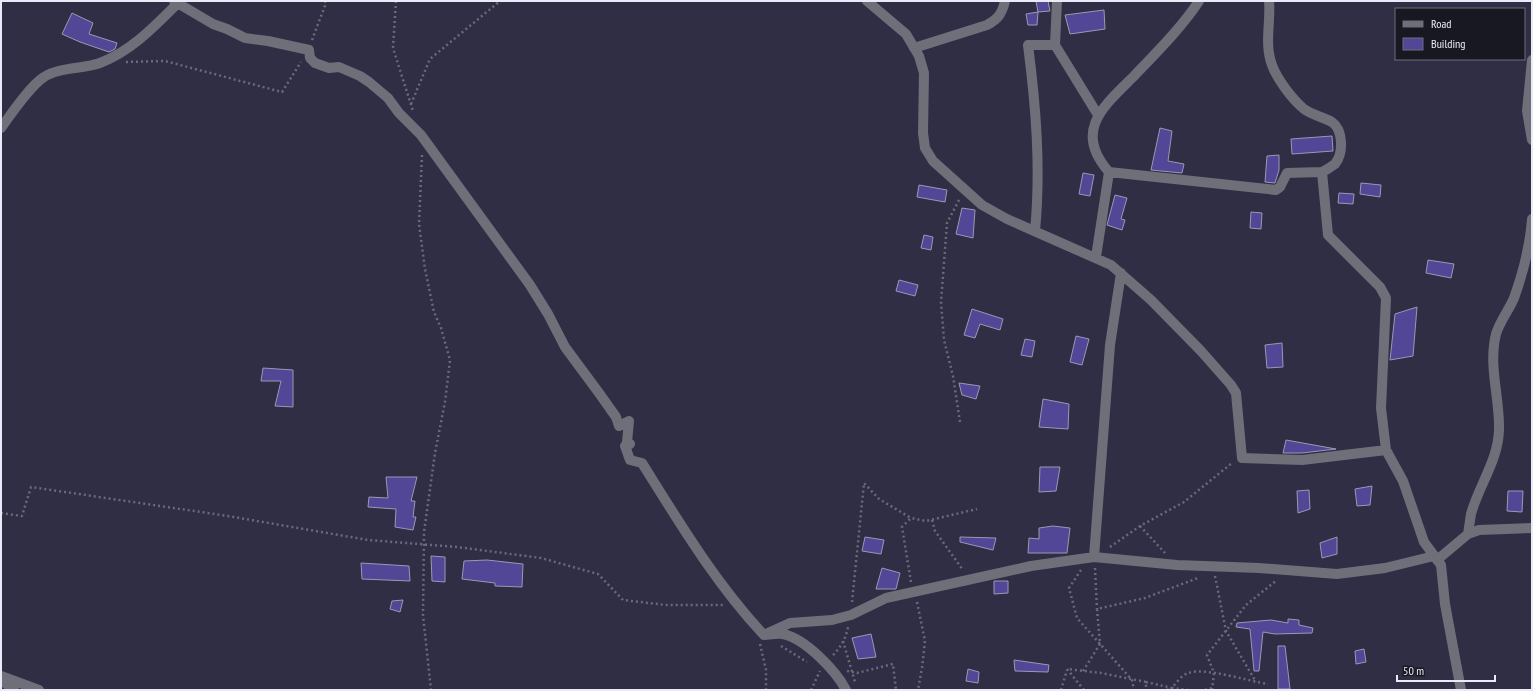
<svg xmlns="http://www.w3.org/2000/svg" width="1533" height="691" viewBox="0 0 1533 691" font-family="'PT Sans Narrow',sans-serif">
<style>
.building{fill:#514796;stroke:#9a99b4}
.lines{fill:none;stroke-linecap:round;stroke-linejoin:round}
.path{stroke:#6a697d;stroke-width:2.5;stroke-dasharray:2 3;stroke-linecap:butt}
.minor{stroke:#6f6f7a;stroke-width:10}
</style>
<rect width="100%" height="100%" fill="#2f2e44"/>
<path class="building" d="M1036,1H1048L1050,11L1038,12Z
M1104,10L1105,29L1070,34L1065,15Z
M1038,12L1037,25H1028L1026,14Z
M72,13L93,23L89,34L117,43L115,49L109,52L80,42L62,34Z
M1160,128L1172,131L1168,161L1184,164L1182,173L1151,170Z
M1332,136L1333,151L1292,154L1291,139Z
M1279,155V170L1275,183L1265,182L1267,156Z
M1083,173L1094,175L1090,196L1079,194Z
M1361,183L1381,185L1380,197L1360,194Z
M919,185L947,190L945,202L917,197Z
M1339,193L1354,194L1353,204L1338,203Z
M1115,195L1127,198L1121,219L1125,220L1122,230L1107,225Z
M962,208L975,210L973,238L956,234Z
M1251,212L1262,213L1261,229L1250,228Z
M924,235L933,237L931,250L921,248Z
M1428,260L1454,264L1451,278L1426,273Z
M899,280L918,285L915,296L896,291Z
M1417,307L1413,356L1390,360L1395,314Z
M972,309L1003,319L1000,330L980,324L975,338L964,335Z
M1076,336L1089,339L1082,365L1070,362Z
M1025,339L1035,341L1032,357L1021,355Z
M1282,343L1283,367L1267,368L1265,345Z
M263,368L293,370V407L275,406L281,381H261Z
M959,383L980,386L976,399L962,395Z
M1043,399L1069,404L1068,429L1039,427Z
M1286,440L1336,449L1302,453H1283Z
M1040,467H1060L1056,491L1039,492Z
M386,477H417L411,501H415L413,517H416L413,530L395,527L396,509L368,507L369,497L388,498Z
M1372,486L1370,505L1357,506L1355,489Z
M1309,490L1310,509L1298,513L1297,491Z
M1508,491H1523L1522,512L1507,511Z
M1053,526L1070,528L1067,553H1028L1029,538L1039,539V528Z
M865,537L884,540L881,554L862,551Z
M960,537L996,538L993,550L960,542Z
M1337,537V554L1322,558L1320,543Z
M431,556L445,557V582L432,581Z
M487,560L523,564L522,587L495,586V583L462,579L464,561Z
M361,563L409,566L410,581L362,579Z
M882,568L900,573L896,589H876Z
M994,581H1008V593L994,594Z
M403,600L400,612L390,609L392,601Z
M1288,619L1299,620V625L1313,628L1312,633L1275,634L1263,632L1259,671H1254L1250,629L1236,627L1237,623L1271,620L1288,623Z
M871,634L876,657L858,659L852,638Z
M1278,646H1285L1290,689H1278Z
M1364,649L1366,662L1356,664L1355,651Z
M1014,660L1049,665L1048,672L1015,671Z
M968,669L979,672L978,683L966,681Z"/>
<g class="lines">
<path class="path" d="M396,1L393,48L413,111
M312,40L326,3L325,1
M126,62L165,61L282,92L301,62
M411,104L430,59L500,1
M422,155L419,224L425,269L434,312L441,328L450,360L445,402L435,453L424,532L423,615L431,690
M960,422L953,376L944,340L941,302L947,223L960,198
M1,513L22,516L31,487L228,516L368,540L457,547L541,558L598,574L623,600L666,605H724
M932,520L935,531L963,570
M1140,526L1165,553
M1110,547L1140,526L1184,502L1232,463
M1095,568L1097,609
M1081,570L1069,588L1077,618L1132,680L1134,690
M1215,576L1226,631L1256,682
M911,582L902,527L911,518L926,521L977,509
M852,602L864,483L879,499L911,518
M917,602L925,641L922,668L918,690
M843,641L855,682
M760,644L766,670V690
M781,646L807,662
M833,655C841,647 846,638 848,627
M847,671L857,673L893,664L896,690
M1083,671L1100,644L1097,609L1145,598L1198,578
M1146,682L1172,688C1176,683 1182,675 1188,673C1205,667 1248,681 1268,684
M811,690L820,671
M1061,690L1067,670
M1084,690L1067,669L1101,673L1146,682V690
M1167,690L1172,688L1188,690
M1205,690L1213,688
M1212,690L1214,673L1207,655L1246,605L1277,580"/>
<path class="minor" d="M174,1L213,24L227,29L245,38L268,41L309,50L310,58L315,63L329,68L339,67L360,76L369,82L388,98L399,113L421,135L530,285L548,314L565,347L599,393L616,417L619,426L629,421L627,442L630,444L625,446L630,460L642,463C679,522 716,584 764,635C770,635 777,633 783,634C806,639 836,671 846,690
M867,1L906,34L919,56L924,73L923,133L925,148L933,161L982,205L1007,219L1111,265L1151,300L1201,351L1231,385L1236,393L1242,458L1302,460L1386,450
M1269,1C1271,22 1264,44 1272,65C1277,79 1292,99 1304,109C1312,115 1323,117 1332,122C1343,130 1344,153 1335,164C1331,167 1326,170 1322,172L1328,235L1380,287L1386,298L1381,408L1386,450L1403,481L1424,542L1441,565L1445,604L1461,690
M1055,45L1098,115
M914,48L987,25C998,19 1002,14 1005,1
M1532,60L1527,111L1532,140
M1,128C11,114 30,86 44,77C58,67 85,69 100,63C131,51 154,27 177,4
M1109,172L1276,190L1280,187L1287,173L1322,172
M1035,231C1041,168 1036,107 1028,45H1055L1057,1
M1096,257L1109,172C1072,130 1105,105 1135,75C1157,52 1182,27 1199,1
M1468,534C1469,528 1470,520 1471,514C1479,485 1498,461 1499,430C1500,398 1488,366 1496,334C1500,321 1509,310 1514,298C1523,273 1530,246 1532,219
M1094,557L1110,345L1121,273
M1437,560L1468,534L1479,530L1532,528
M768,633L790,623L832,620L851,615L886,598L1031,566L1094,557L1177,565L1259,568L1337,574L1385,568L1434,556
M1,676L39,690
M1,680L14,690"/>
</g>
<rect width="1533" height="691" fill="none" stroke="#eaeaf8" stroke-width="4"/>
<rect x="1395" y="8" width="130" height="52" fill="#181822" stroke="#6c6c78"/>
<rect x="1403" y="21" width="20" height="6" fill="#6f6f7a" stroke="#6c6c78"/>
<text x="1431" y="28" font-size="12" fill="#eaeaf8">Road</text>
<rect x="1403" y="38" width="20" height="12" fill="#514796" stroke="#6c6c78"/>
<text x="1431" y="48" font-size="12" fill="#eaeaf8">Building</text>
<path d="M1397 675v6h98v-6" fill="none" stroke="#eaeaf8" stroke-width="2"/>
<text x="1403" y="675" font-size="12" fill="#eaeaf8" stroke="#181822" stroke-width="3" paint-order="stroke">50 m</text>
</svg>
